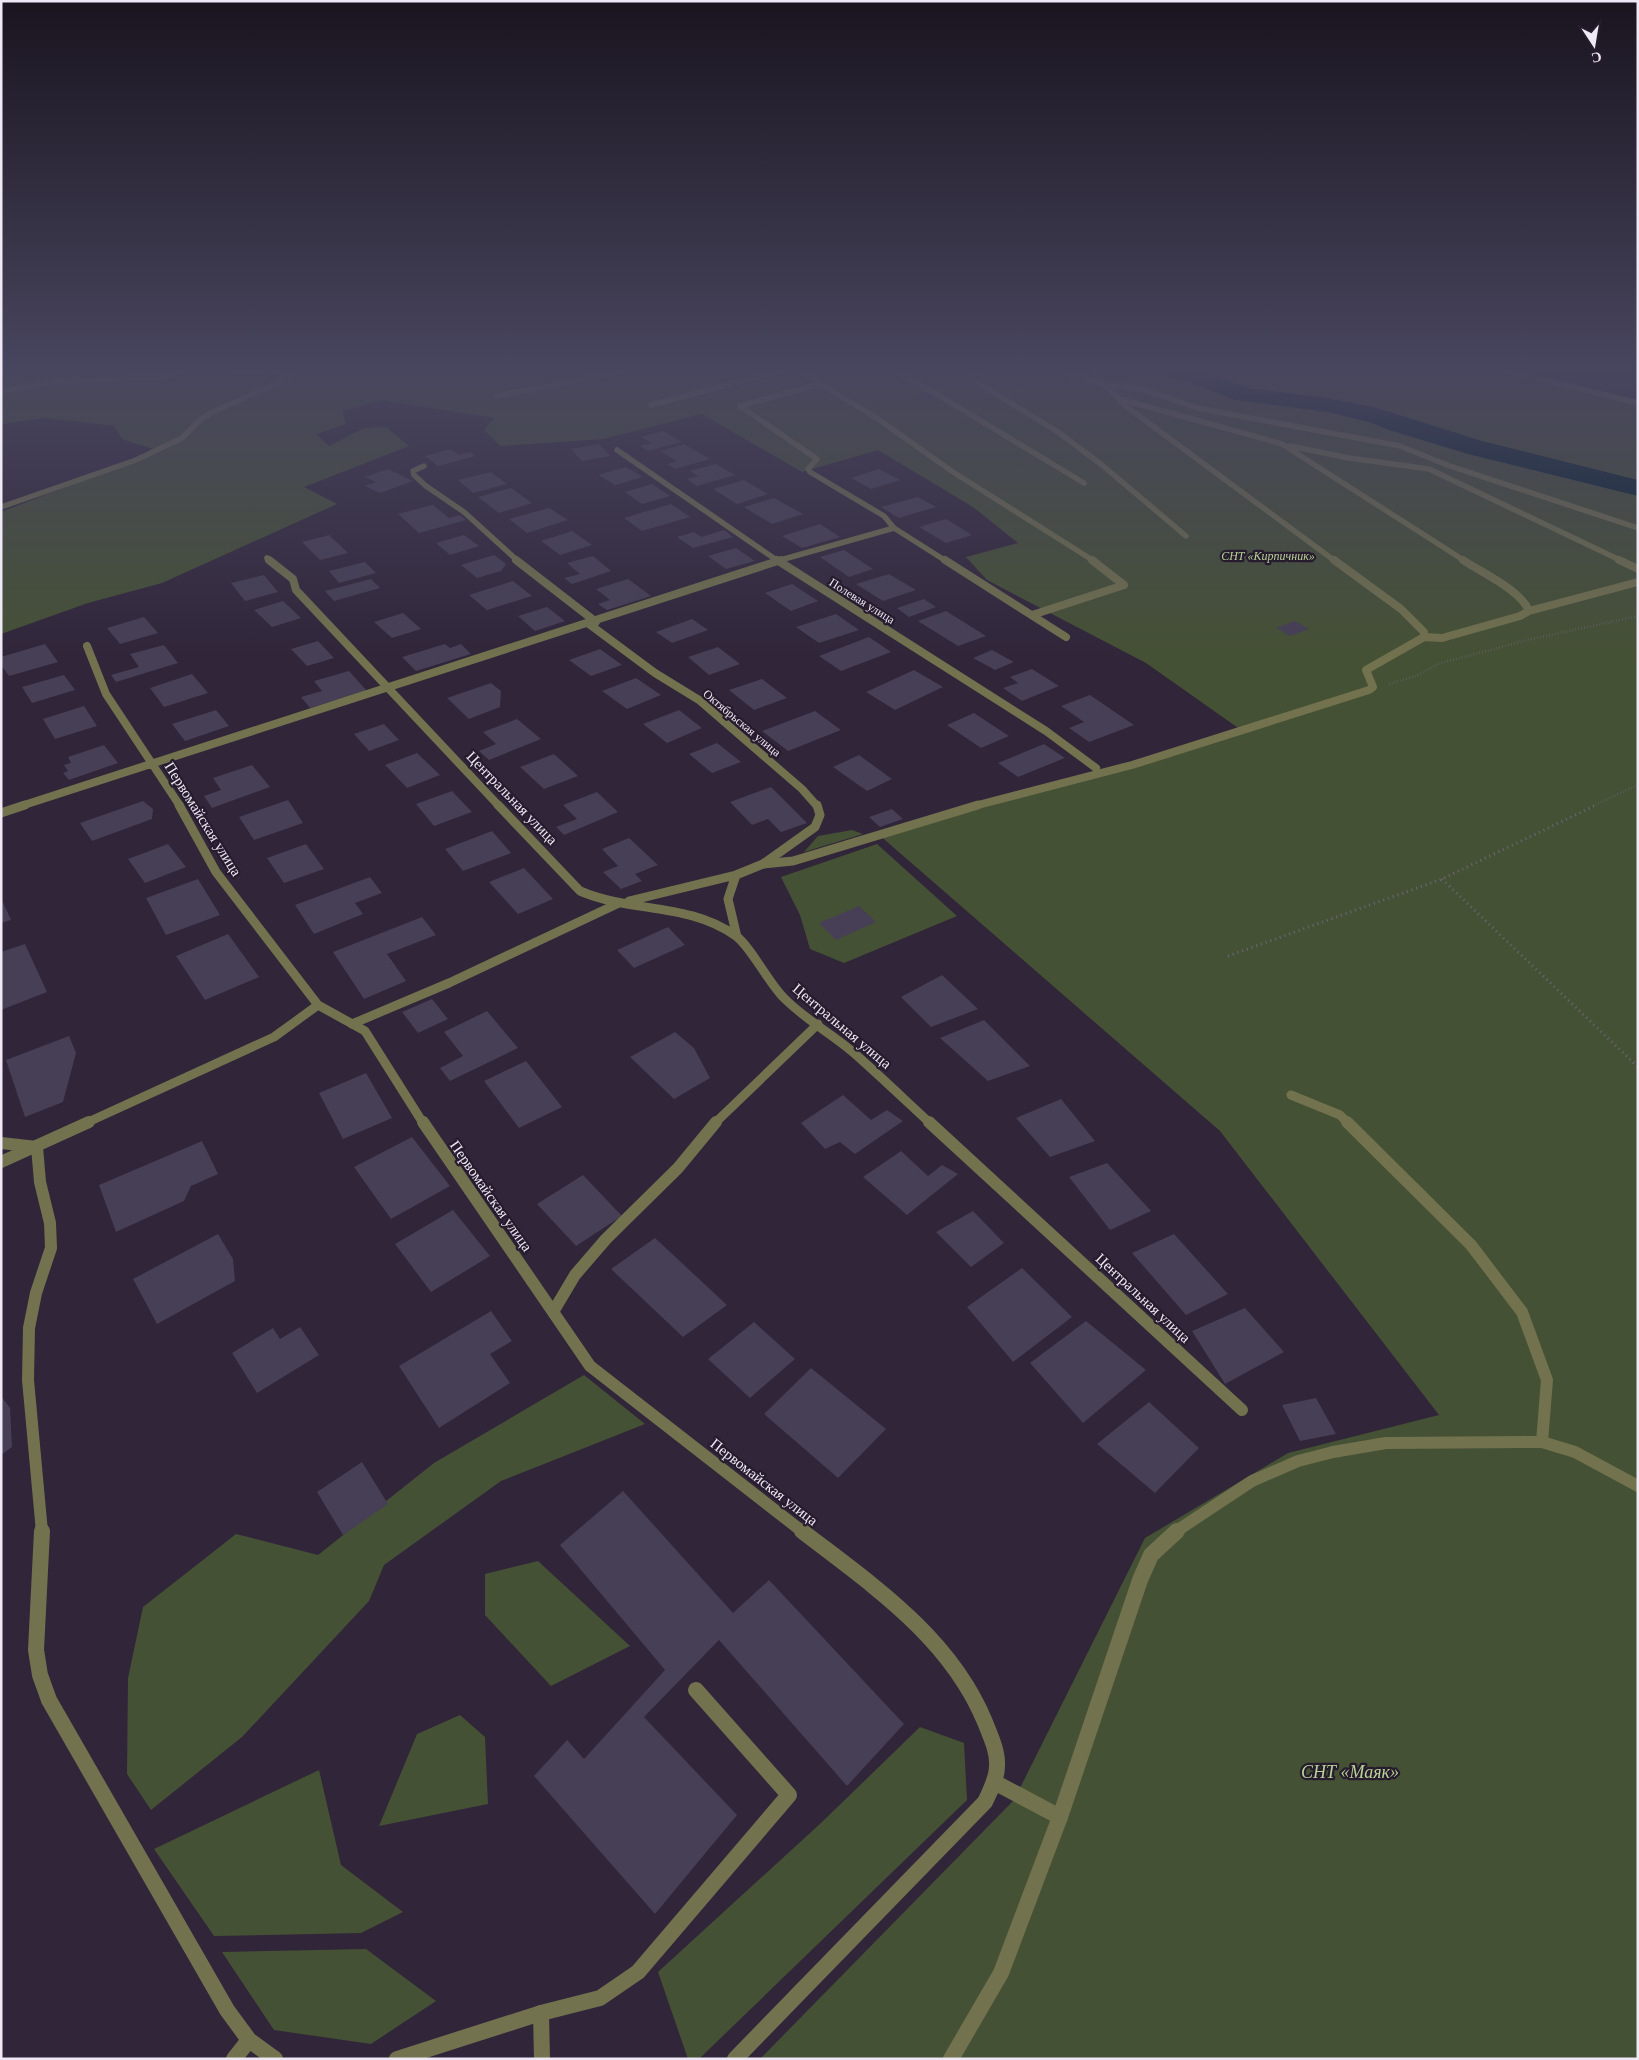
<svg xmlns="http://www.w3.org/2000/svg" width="1639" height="2060" viewBox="0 0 1639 2060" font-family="Georgia,serif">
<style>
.green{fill:#455134}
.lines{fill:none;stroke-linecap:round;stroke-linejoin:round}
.river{fill:#011f2d;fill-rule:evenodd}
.building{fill:#463f55}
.path-far2{stroke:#6f6577;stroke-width:2;stroke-dasharray:0.5 2;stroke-linecap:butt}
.path-far1{stroke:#6f6577;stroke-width:2.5;stroke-dasharray:0.5 2.5;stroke-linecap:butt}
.path{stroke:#6f6577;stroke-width:3;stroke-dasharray:1 4;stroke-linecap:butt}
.lane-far4{stroke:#72724e;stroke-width:5.5}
.lane-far3{stroke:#72724e;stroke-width:8}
.lane-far2{stroke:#72724e;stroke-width:9}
.lane-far1{stroke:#72724e;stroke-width:12}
.lane{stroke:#72724e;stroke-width:16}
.street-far4{stroke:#72724e;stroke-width:5.5}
.street-far3{stroke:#72724e;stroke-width:8}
.street-far2{stroke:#72724e;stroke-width:9}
.street-far1{stroke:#72724e;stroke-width:12}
.street{stroke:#72724e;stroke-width:16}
.labels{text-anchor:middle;stroke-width:4.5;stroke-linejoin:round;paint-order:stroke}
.far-park-label{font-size:12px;font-style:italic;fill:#b9d296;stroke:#261c2e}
.far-street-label{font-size:12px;fill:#efe8f5;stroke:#261c2e}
.street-label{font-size:15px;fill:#efe8f5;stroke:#261c2e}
.near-park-label{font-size:18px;font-style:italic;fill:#b9d296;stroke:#261c2e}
</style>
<rect width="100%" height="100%" fill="#302539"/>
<path class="green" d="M1,371H1174C1206,377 1233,394 1265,397L1245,394L1199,375L1179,371H1501L1638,406V487L1565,469L1526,457L1479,448L1399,424L1380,415L1327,404L1301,401L1377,416L1398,425L1477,448L1524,458L1566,471L1638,488V2059H760L1014,1800L1145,1538L1288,1453L1439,1415L1220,1131L878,834L1241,730L1146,663L987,580L966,557L1018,543L973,507L878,450L802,472L702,414L603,439L501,446L484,430L494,418L382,400L342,411L346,424L316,434L329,446L364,428L386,427L409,446L304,487L337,504L162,583L88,603L1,634V512L159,451L122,439L114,426L45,418L1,424Z
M852,830L863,834L804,852L818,836Z
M877,844L957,916L844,963L810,949L800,915L781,877Z
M584,1375L645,1424L501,1481L384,1565L369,1601L242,1737L151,1810L127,1774L128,1678L143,1607L236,1534L318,1555L434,1463Z
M538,1561L630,1646L551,1686L485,1615V1574Z
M460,1715L485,1737L488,1804L379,1826L417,1734Z
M920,1727L964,1743L967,1800L699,2059H688L658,1972L822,1822Z
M319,1770L341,1865L403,1912L361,1933L214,1936L154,1849Z
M366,1949L436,2001L371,2044L274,2030L222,1952Z"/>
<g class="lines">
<path class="river" d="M1162,371H1205L1249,388L1328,398L1377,408L1482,441L1638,480V496L1468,454L1389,430L1369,422L1328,412L1235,400L1190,382L1166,376Z"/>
</g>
<path class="building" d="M929,394L936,398L922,401L915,396Z
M663,431L682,442L648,451L640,446L652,443L641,437Z
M599,444L610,456L582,461L571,449Z
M684,444L710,459L675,469L667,464L677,461L660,451Z
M451,449L459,455L470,452L475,456L438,466L425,456Z
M716,464L735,475L697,486L687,479L698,476L690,471Z
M626,467L643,477L615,485L598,475Z
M388,469L413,481L380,493L365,486L376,482L365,477Z
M879,469L900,480L871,489L851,478Z
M491,472L507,484L473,493L458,480Z
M744,480L768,494L737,504L713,489Z
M652,484L670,496L642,504L625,492Z
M511,488L532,503L499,513L478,497Z
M918,497L936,507L899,518L881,507Z
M774,498L803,514L772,524L744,507Z
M671,504L690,517L642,531L624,518Z
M433,505L449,518L460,515L466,520L419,533L398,514Z
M549,508L568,520L527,533L509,519Z
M946,519L972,535L946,543L919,527Z
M820,524L840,537L802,548L782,536Z
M724,530L733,537L693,548L677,537L694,532L701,537Z
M572,531L592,545L560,555L541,541Z
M329,535L348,553L320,560L302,542Z
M464,535L479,546L450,555L436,543Z
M736,548L755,561L726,569L708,556Z
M844,550L873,569L849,577L820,557Z
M494,555L506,564L501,571L477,578L461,565Z
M593,556L611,571L572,584L564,578L580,574L567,563Z
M365,562L376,573L339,583L329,571Z
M889,574L916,590L883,601L856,584Z
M264,575L278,592L245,601L231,583Z
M371,579L380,588L334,601L325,591Z
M628,579L651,596L607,610L598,604L610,600L596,589Z
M513,581L532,596L487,610L469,595Z
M792,584L818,601L791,611L765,593Z
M924,599L936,607L909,617L897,608Z
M283,601L301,618L272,627L254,610Z
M547,607L565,621L535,631L518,616Z
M946,611L986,636L958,646L918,621Z
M403,613L421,629L392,638L374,622Z
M836,614L859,630L819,643L796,627Z
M144,617L158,633L120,644L107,628Z
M692,619L708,630L672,643L656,632Z
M1295,621L1309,629L1290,636L1276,628Z
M869,637L891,652L841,671L819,656Z
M318,641L334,658L307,666L291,649Z
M45,644L58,662L9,676L1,665V657Z
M445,644L450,648L461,644L471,654L416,671L402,657Z
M164,645L178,663L116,682L111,675L139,667L130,654Z
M718,647L740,664L709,675L688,657Z
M600,649L622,665L591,676L569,660Z
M992,650L1014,662L995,670L973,658Z
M1032,669L1059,686L1022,701L1003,688L1018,683L1010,677Z
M914,670L943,687L895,710L866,692Z
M349,671L367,691L310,708L301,697L322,691L314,681Z
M192,674L208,693L164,707L150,688Z
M64,675L75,690L32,703L22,687Z
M636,678L661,695L627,709L602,691Z
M762,679L787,698L754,710L729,690Z
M491,683L501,691L500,707L469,719L447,698Z
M1090,695L1134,725L1089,742L1069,728L1084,722L1061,706Z
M84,706L97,726L55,739L43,719Z
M216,710L229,726L185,741L172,724Z
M679,710L702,728L667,743L643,724Z
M815,711L841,730L788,751L762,731Z
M974,713L1009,736L981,748L947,725Z
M517,719L541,739L489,760L479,751L496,744L483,732Z
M384,724L399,740L369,751L354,734Z
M717,743L741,762L712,773L689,754Z
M1044,744L1065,758L1018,777L998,763Z
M104,745L118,763L69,780L63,773L68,771L64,765L71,763L68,757Z
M417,753L440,775L407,788L385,765Z
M554,754L578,776L544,789L520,767Z
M859,755L892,779L867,791L833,767Z
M252,765L270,787L212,808L204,796L221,790L213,778Z
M771,787L807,823L781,832L768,819L752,825L730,802Z
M452,791L472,812L434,826L416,804Z
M597,792L618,812L564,835L556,827L577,819L563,805Z
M288,800L303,823L254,840L239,817Z
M143,801L153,809L152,819L92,841L80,823Z
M892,809L903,819L880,827L869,817Z
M492,831L511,853L463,871L445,849Z
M629,838L658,865L635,874L642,881L621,889L603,872L618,866L602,849Z
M168,844L186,867L145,883L128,859Z
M306,844L324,869L284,883L267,858Z
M524,868L553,899L518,914L489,882Z
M370,877L382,893L355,903L363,914L314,934L295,905Z
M198,879L220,915L166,935L146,898Z
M1,898L11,920L1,923Z
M859,906L876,922L836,940L819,923Z
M422,917L436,935L387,954L406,981L364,999L333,952Z
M668,927L685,945L634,968L617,950Z
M228,934L259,977L205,1000L176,956Z
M25,944L47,992L1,1010V952Z
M942,975L978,1009L931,1027L901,997Z
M432,999L448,1019L418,1033L402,1012Z
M487,1011L518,1048L450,1081L440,1068L463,1056L444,1032Z
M984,1020L1030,1066L988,1081L940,1038Z
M675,1032L694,1048L710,1078L674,1099L630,1057Z
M69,1036L76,1053L63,1102L25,1117L6,1060Z
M526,1061L562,1107L519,1128L484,1081Z
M366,1073L392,1118L343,1139L319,1093Z
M843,1095L871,1120L887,1110L903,1121L855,1154L840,1142L825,1149L801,1123Z
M1061,1099L1095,1141L1050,1157L1016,1118Z
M412,1137L450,1186L391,1219L354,1167Z
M202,1141L218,1174L191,1186L184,1201L116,1232L99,1185Z
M901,1151L928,1176L942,1165L958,1174L907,1215L863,1177Z
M1107,1163L1151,1211L1110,1230L1069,1177Z
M583,1175L622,1216L576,1246L537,1204Z
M453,1210L490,1256L431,1292L395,1244Z
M973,1211L1004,1243L971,1267L936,1232Z
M218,1234L233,1259L235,1281L157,1324L133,1279Z
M1174,1234L1228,1294L1186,1315L1132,1253Z
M655,1238L727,1305L683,1337L611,1269Z
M1022,1268L1072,1317L1013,1362L967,1307Z
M1245,1308L1284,1352L1225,1384L1192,1331Z
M491,1311L512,1341L490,1354L510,1383L439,1428L399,1366Z
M1086,1321L1146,1370L1083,1423L1030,1363Z
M754,1322L795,1359L750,1398L708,1359Z
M300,1327L319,1355L257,1393L232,1353L273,1328L280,1339Z
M811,1368L886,1429L838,1478L764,1414Z
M1,1396L10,1408L12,1447L1,1455Z
M1316,1398L1336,1434L1300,1441L1282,1405Z
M1149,1402L1199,1448L1155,1493L1097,1444Z
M362,1462L388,1504L343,1535L317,1492Z
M623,1491L733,1613L769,1580L904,1724L847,1786L719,1640L644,1717L737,1815L655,1914L534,1776L567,1740L584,1759L665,1670L560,1545Z"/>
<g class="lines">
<path class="path-far2" d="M468,371L473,380L483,388"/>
<path class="path-far1" d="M1389,684L1416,676L1438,664L1523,641L1638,616
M1593,806L1638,785"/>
<path class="path" d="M1442,879L1638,1067
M1228,956L1442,879L1596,805"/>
<path class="lane-far4" d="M237,371H259
M275,371L293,375
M800,371L878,419L953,472L1094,561
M898,371L1084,483
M993,371L974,374L970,378L1058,432L1102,465L1186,536
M1058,371L1104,384L1142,389L1197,408L1400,446L1447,465L1638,528
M1096,371L1104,384L1127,407L1335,561
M1,391L60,381L162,377L183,371
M497,396L621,371
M1120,399L1282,444L1465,561
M651,405L780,371
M1290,446L1349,458L1429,469L1622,561
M424,466L413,471L414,475L426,486
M1,507L136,460L182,438L201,419L213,412L303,371"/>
<path class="lane-far3" d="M1619,560L1638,569
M1529,611L1638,582
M1032,615L1124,585L1092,560
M1424,637L1442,638L1520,616L1529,611C1521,590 1482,573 1463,560
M974,806L1132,765L1369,690L1373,687L1366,670L1424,637V632L1401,609L1334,560"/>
<path class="lane-far2" d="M763,864L793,861L978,805
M352,1024L449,983L619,903
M1291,1095L1340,1115L1348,1123"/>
<path class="lane-far1" d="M1347,1122L1471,1245L1522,1312L1547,1380L1542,1442"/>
<path class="lane" d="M994,1782L1060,1817
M541,2013L600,1998L638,1972L789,1795L696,1690
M234,2059L249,2040"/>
<path class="street-far4" d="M1508,371L1638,403
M819,384L740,406L817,459L808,469L810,472L884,516L894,528L946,561
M617,450L778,561
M426,486L464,512L518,561
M267,558L271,561
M777,561L894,528"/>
<path class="street-far3" d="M269,560L293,579L296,590L499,806
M516,560L596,622
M777,560L1046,731L1096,768
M945,560L1066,637
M589,624L655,673L699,700L802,789L817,806
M87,646L106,694L180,806
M21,806L781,560"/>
<path class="street-far2" d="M179,805L216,872L318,1005L365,1031L423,1123
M498,805L580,891C631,913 688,902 736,936C751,947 768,982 783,997C803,1018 832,1034 854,1053C880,1076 905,1100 930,1123
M1,813L25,805
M736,875L728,899L737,937
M629,901L736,875L763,864L815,827L820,815L817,805
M86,1123L274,1037L318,1005
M715,1123L818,1024"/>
<path class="street-far1" d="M423,1122L590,1366L803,1532
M929,1122L1242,1410
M1,1143L37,1147L40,1182L50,1223L51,1248L36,1293L29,1328L28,1380L42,1532
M1,1162L89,1122
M553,1312L575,1275L606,1239L678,1168L716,1122
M1175,1532L1252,1481L1298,1461L1333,1452L1386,1443L1542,1442L1575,1452L1638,1486"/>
<path class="street" d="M42,1531L36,1650L40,1675L49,1700L227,2010L249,2040L275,2059
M397,2059L541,2013L542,2059
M735,2059L985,1802C990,1791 997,1779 997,1766C998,1751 990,1735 985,1722C950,1637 872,1585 802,1531
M951,2059L1001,1973L1060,1817L1140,1580L1151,1555L1177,1531"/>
</g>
<linearGradient id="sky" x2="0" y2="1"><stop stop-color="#1a141f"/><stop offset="0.56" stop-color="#48465f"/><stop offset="1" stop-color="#48465f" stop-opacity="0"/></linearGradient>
<rect width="1639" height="659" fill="url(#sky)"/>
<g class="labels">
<g class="far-park-label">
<text x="1268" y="560">СНТ «Кирпичник»</text>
</g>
<g class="far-street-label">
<text transform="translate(862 601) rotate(32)" y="4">Полевая улица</text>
<text transform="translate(742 723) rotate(40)" y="4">Октябрьская улица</text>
</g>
<g class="street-label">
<text transform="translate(512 798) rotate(46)" y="5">Центральная улица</text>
<text transform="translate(203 819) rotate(58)" y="5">Первомайская улица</text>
<text transform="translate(842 1026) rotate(40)" y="5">Центральная улица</text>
<text transform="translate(491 1196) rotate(55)" y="5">Первомайская улица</text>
<text transform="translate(1143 1298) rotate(43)" y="5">Центральная улица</text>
<text transform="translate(764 1482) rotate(38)" y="5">Первомайская улица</text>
</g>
<g class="near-park-label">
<text x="1350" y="1778">СНТ «Маяк»</text>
</g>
</g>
<rect width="1639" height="2060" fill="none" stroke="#efe8f5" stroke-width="5"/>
<g transform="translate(1594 45) rotate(168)" stroke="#261c2e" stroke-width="4" paint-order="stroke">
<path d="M0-4L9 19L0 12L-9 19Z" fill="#efe8f5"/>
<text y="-8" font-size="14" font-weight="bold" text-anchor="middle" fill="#efe8f5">С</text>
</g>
</svg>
